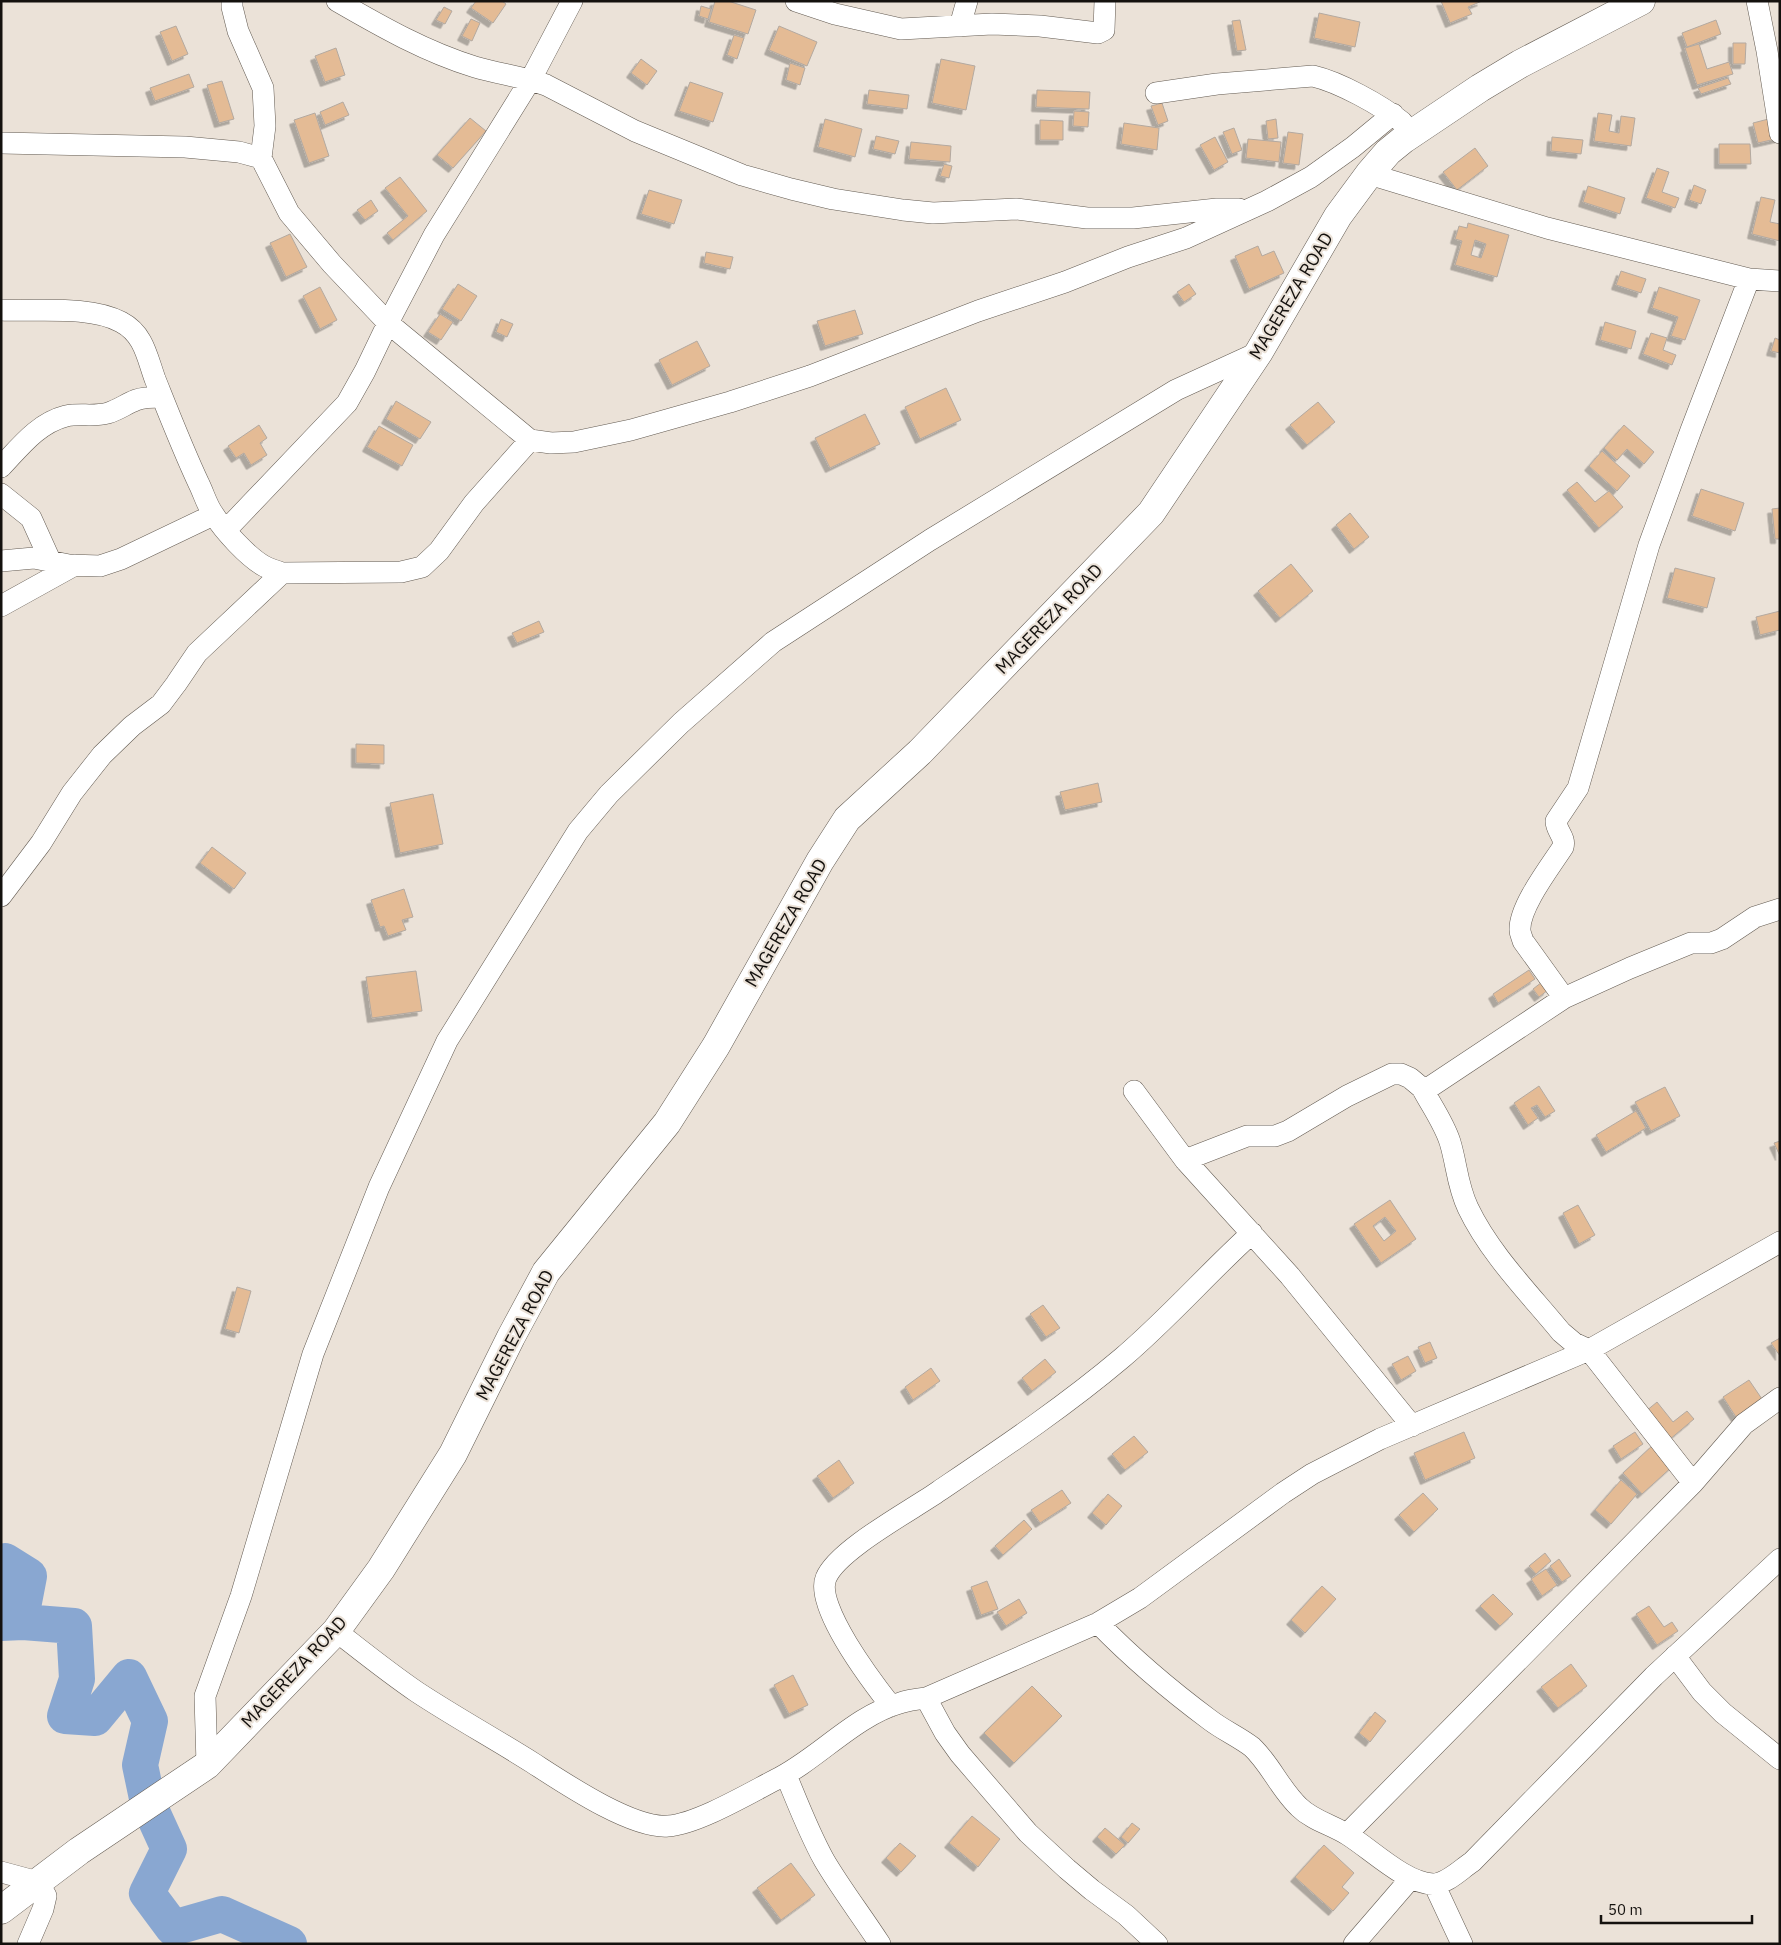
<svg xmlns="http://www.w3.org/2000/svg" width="1781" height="1945" viewBox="0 0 1781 1945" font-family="'IBM Plex Sans',sans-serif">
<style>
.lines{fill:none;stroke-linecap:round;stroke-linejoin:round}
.river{stroke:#89a7d1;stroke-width:36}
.building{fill:#e4bb95;stroke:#b3a9a0;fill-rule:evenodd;filter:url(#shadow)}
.street-casing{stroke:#635b52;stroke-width:22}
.secondary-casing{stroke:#635b52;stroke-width:29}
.street{stroke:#fff;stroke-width:21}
.secondary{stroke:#fff;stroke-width:28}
.labels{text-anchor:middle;stroke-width:4;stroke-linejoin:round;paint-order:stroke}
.street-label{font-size:18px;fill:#14110e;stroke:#ebe2d8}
</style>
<defs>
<filter id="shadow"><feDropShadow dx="-4.5" dy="4.5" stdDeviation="0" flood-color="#0004"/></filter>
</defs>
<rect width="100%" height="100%" fill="#ebe2d8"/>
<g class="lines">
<path class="river" d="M1,1597L24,1602L29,1576L5,1561
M1,1623L23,1622L74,1626L77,1679L65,1716L95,1718L129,1677L150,1721L140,1765L148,1803L169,1849L147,1893L173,1928L222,1914L289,1944"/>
</g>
<path class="building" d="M476,1H502L506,4L493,23L471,8Z
M715,1H728L756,10L748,34L709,22Z
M1441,1H1482L1468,7L1472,14L1450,23Z
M701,6L711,9L708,19L699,16Z
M444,7L452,11L445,24L436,20Z
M1319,13L1360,22L1355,47L1314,38Z
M471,19L480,23L472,41L462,36Z
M1240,20L1246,50L1237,51L1232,21Z
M1716,20L1721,34L1687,47L1682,33Z
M176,26L188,54L172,61L160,32Z
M779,26L817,42L807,66L769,50Z
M734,35L744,38L737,59L727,55Z
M1733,43H1746L1745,64H1733Z
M1699,44L1707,69L1729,62L1733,74L1697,85L1685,48Z
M336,48L345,75L325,82L315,56Z
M641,59L657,71L647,85L631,73Z
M941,59L975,66L966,110L932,103Z
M790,63L805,68L800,85L786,80Z
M189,74L194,87L155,101L150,88Z
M1728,78L1731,84L1701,94L1698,88Z
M222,81L234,119L219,123L207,85Z
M690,82L723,93L713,122L679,111Z
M869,90L909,95L907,109L867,104Z
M1037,90L1090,92L1089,109L1036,107Z
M343,102L349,115L325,125L320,112Z
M1162,103L1168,121L1158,125L1151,106Z
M1074,111L1089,112L1088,127L1073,126Z
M315,113L329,156L309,163L294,120Z
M1598,113L1612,115L1609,131L1619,133L1621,116L1635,118L1631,146L1594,141Z
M1780,116V138L1758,143L1753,123Z
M470,118L486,131L453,168L437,155Z
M825,119L862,129L855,157L818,147Z
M1276,119L1278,138L1268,139L1266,121Z
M1040,120L1063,121V140H1040Z
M1124,123L1159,128L1157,150L1121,144Z
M1234,128L1242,150L1232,154L1223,132Z
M1288,132L1303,134L1299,165L1283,163Z
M876,136L899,141L895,154L873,149Z
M1215,137L1228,162L1214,170L1200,145Z
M1552,137L1583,140L1581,154L1551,151Z
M1248,139L1281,142L1279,162L1246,158Z
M911,142L951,146L950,162L909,159Z
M1719,144H1750L1751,164H1719Z
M1475,148L1488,166L1457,190L1443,172Z
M944,164L952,166L949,178L940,176Z
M1657,168L1669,172L1662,192L1679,198L1675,208L1646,198Z
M400,177L427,211L393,240L387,233L408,216L385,188Z
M1694,185L1706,190L1701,204L1689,200Z
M1588,186L1625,198L1620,214L1583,202Z
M649,190L682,200L674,224L641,214Z
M1761,197L1775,200L1770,222L1780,224V241L1752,234Z
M371,200L378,211L365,220L357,210Z
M1468,223L1509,235L1497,277L1455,265L1462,241L1455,239L1459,226L1467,228ZM1475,240L1486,244L1481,258L1471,255Z
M290,234L307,267L286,277L270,243Z
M1258,246L1262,256L1274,251L1284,273L1249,289L1235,256Z
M706,252L733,257L730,269L704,263Z
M1621,271L1646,279L1641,293L1616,285Z
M458,284L477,296L461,321L442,309Z
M1189,284L1196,294L1184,302L1177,292Z
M320,287L337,320L320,329L303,296Z
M1659,287L1700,300L1685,340L1671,336L1678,317L1652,308Z
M855,310L863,334L825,346L817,321Z
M440,314L453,322L441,340L428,332Z
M501,319L513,324L507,337L496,332Z
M1605,322L1636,331L1631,349L1600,340Z
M1651,333L1667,338L1663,350L1676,355L1672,365L1643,354Z
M1775,338L1780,340V353L1771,351Z
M697,341L710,366L672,385L659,360Z
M946,388L961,420L920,439L905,407Z
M396,401L431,422L420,439L386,419Z
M1318,402L1335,422L1307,445L1290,425Z
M865,414L880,444L830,468L815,438Z
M259,425L267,438L260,443L267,455L251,465L244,453L236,458L228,446Z
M1624,425L1654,452L1644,464L1627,449L1617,460L1604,448Z
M379,426L413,445L402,466L367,447Z
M1602,451L1630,476L1617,491L1589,466Z
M1577,482L1595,502L1609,491L1623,507L1599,528L1567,490Z
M1701,489L1744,503L1735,531L1692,516Z
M1780,508V539H1775L1772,509Z
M1350,513L1369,537L1354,549L1336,525Z
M1291,564L1313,591L1280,618L1258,591Z
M1675,568L1715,578L1707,608L1667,598Z
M1780,611V630L1760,635L1756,617Z
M539,621L544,632L517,643L512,633Z
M356,744L384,745V764L356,763Z
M1098,783L1102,802L1065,810L1060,792Z
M433,794L443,844L400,853L390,803Z
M212,847L246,873L234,889L200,863Z
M404,889L413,917L402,920L406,930L388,936L384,926L380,927L371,900Z
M1529,970L1535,979L1498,1003L1493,994Z
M416,971L422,1011L372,1018L366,977Z
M1542,982L1548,990L1539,997L1533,989Z
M1539,1086L1555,1111L1545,1117L1537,1105L1531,1108L1538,1118L1528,1125L1514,1103Z
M1665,1087L1680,1116L1651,1131L1635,1102Z
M1636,1111L1646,1128L1606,1152L1596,1135Z
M1780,1141V1156L1774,1143Z
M1390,1200L1416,1239L1381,1263L1354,1224ZM1385,1217L1396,1231L1384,1241L1373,1226Z
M1578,1205L1595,1235L1579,1244L1563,1213Z
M237,1287L251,1291L239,1333L225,1329Z
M1043,1305L1060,1328L1046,1337L1030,1314Z
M1780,1338V1356L1771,1343Z
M1430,1342L1437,1358L1425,1363L1418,1347Z
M1408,1356L1416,1371L1401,1380L1392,1364Z
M1045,1359L1056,1372L1032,1391L1022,1378Z
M931,1368L940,1381L913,1400L905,1387Z
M1749,1380L1762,1399L1736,1417L1723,1397Z
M1657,1402L1673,1422L1687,1411L1694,1419L1669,1440L1645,1412Z
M1464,1432L1475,1458L1425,1480L1414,1453Z
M1635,1432L1643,1444L1621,1459L1613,1446Z
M1134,1436L1148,1452L1125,1470L1112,1454Z
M1654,1444L1674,1465L1642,1494L1623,1473Z
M839,1460L854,1483L833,1498L817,1476Z
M1621,1480L1637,1494L1611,1524L1595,1510Z
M1062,1490L1071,1503L1040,1523L1031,1510Z
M1423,1493L1438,1509L1414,1532L1399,1515Z
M1108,1494L1122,1506L1106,1525L1092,1513Z
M1024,1520L1032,1529L1003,1555L995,1546Z
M1545,1553L1551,1561L1536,1574L1529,1566Z
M1559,1559L1571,1576L1562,1582L1550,1566Z
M1546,1569L1557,1585L1542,1596L1531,1579Z
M987,1581L998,1609L981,1615L971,1587Z
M1322,1586L1336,1599L1305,1633L1291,1620Z
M1493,1594L1513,1614L1500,1626L1480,1606Z
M1019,1599L1027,1613L1006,1626L997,1612Z
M1649,1606L1664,1627L1672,1622L1678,1631L1657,1645L1636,1614Z
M1571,1664L1587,1686L1558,1708L1541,1687Z
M793,1675L808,1705L789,1714L774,1685Z
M1032,1686L1062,1716L1014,1763L984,1733Z
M1375,1712L1386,1721L1370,1742L1359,1733Z
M972,1816L1000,1839L978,1867L949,1843Z
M1132,1823L1140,1829L1128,1843L1121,1837Z
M1105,1828L1125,1845L1116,1854L1097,1837Z
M900,1843L916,1856L901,1872L886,1858Z
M1324,1845L1354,1873L1342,1887L1349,1893L1333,1911L1295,1877Z
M791,1863L815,1895L781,1920L757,1888Z"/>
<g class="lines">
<defs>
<path id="street" d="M232,1V7L238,31L263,88L265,126L261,158L289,213L332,264L388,323L530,440L551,443L574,442L631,430L730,402L810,376L978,311L1065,282L1128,257L1186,238L1267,201L1311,177L1353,147L1393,114
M337,1C382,27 426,52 475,67C499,74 523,77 546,85L635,131L742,175L791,189L833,199L903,210L933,213L1016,209L1087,218H1133L1217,209H1239
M796,1L835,14L901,29L992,24L1040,26L1098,33L1104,30L1105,1
M1757,1L1767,51L1780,133
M960,26L967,1
M1156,93L1217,84L1313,76C1339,82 1381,105 1402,122
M1,143L185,147L239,152L261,158
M1369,174L1547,228L1749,279L1780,281
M1,310C37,312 89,305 121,322C144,334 147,357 155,379C169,414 183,450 199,484C204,494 207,506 214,515C224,531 248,557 264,566C270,569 276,571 282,573L401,572L422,567L439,551L474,503L530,440
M1,467C20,447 38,423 66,416C80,413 94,417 108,413C118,410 126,404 136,400C144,397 153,397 162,397
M1,494L31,518L50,560
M226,530L347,403L365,371L388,323L434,235L531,79L572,1
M1,561L34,558L69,565L100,566L121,559L213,515
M1,606L75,565
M1,896L41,843L72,793L102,755L132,726L161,704L176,684L197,653L282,573
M1564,998L1523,941C1522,937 1520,934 1520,930C1519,907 1550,867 1563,847C1566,837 1556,831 1556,821L1578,788L1649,545L1691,430L1749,279
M1422,1088C1431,1105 1444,1123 1450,1142C1457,1165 1457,1185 1468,1208C1490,1254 1529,1293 1561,1332L1574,1343L1589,1350L1693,1483
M1134,1091L1185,1160L1290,1276L1412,1426
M1185,1160L1247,1136H1275L1288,1131L1347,1096L1392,1074H1401L1410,1078L1422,1088L1430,1087L1564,998L1630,968L1691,943H1711L1722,939L1755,917L1780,909
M1098,1623C1132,1658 1171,1691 1210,1720C1223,1730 1239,1737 1252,1747C1271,1765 1280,1789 1299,1807C1312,1820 1332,1825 1348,1835C1372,1850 1405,1883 1433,1884C1447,1884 1461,1869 1472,1862L1654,1676L1780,1559
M336,1631C363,1652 389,1673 417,1692C455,1717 495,1739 533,1763C564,1783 632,1829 668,1826C697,1824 748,1794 775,1780C817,1760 854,1716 900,1703C908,1700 917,1699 926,1698L1098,1623L1140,1598L1283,1493L1312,1474L1380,1439L1589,1350L1780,1242
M1675,1656L1702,1692L1723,1713L1780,1759
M926,1698L945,1733L960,1754L1028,1833L1067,1869L1092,1890L1126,1915L1157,1944
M891,1706C873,1683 814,1606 826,1578C837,1550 912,1510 939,1491C1001,1449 1064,1407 1122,1358C1168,1319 1208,1273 1252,1233
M207,1765L205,1696L241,1596L313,1354L379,1187L447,1041L578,831L609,794L681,723L773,642L930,540L1176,390L1259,352
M786,1775C798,1804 809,1833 824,1860C841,1889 862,1916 880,1944
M1347,1834L1693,1483L1744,1424L1780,1398
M1,1872L38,1882L46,1896L43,1909L28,1944
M1434,1884L1462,1944
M1354,1944L1411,1878"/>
<path id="secondary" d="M1,1910L79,1851L207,1765L336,1631L381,1569L453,1454L511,1337L546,1272L667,1123L716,1046L820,861L847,819L920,752L1151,513L1259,352L1338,216L1369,174L1388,152L1404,139L1480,88L1520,64L1641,1"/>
</defs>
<use href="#street" class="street-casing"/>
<use href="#secondary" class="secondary-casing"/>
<use href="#street" class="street"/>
<use href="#secondary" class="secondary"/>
</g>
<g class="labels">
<g class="street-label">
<text transform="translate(1291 296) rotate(-59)" y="6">MAGEREZA ROAD</text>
<text transform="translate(1049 619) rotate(-46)" y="6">MAGEREZA ROAD</text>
<text transform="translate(786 923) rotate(-60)" y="6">MAGEREZA ROAD</text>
<text transform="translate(515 1335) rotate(-62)" y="6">MAGEREZA ROAD</text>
<text transform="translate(294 1672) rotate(-47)" y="6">MAGEREZA ROAD</text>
</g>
</g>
<rect width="1781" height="1945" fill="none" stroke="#14110e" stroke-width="5"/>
<path d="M1601 1915v8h151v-8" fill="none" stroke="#14110e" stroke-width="2.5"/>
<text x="1608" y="1915" font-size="15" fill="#14110e" stroke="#ebe2d8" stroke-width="4" paint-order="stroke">50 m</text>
</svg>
